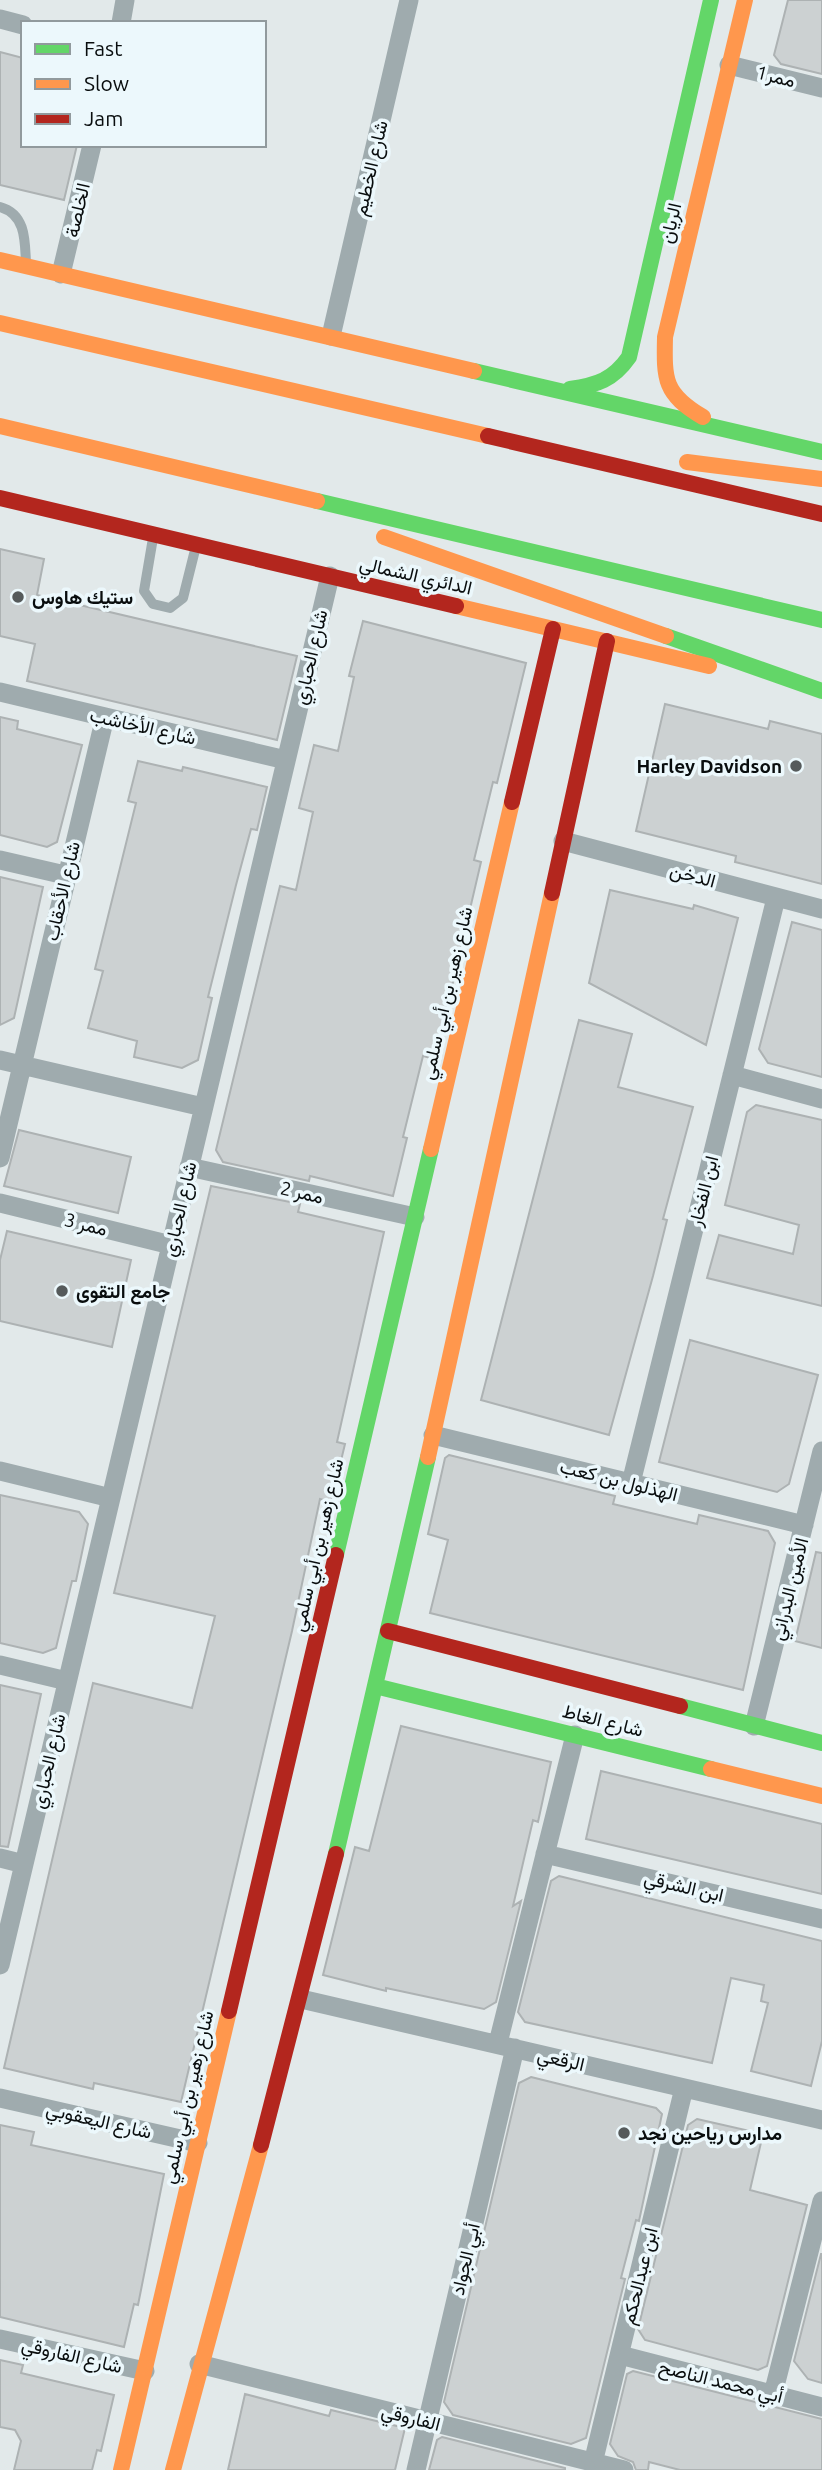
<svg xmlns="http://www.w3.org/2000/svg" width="822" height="2470" viewBox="0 0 822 2470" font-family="Ubuntu,Vazirmatn,sans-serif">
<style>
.building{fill:#ccd1d2;stroke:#adb2b3;stroke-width:2}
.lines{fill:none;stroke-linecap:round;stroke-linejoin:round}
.lane{stroke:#9fabae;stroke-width:10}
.street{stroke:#9fabae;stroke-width:19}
.fast{stroke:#63d668;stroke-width:16}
.slow{stroke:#ff974d;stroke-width:16}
.jam{stroke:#b3261e;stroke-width:16}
.poi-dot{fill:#555a5b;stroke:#ecf8fc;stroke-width:2.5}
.labels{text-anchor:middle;stroke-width:7;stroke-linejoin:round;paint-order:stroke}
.street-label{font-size:19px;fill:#090d0e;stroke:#ecf8fc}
.poi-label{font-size:19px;font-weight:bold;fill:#090d0e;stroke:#ecf8fc;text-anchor:start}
</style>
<rect width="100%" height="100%" fill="#e2e9ea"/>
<path class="building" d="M788,0H822V74L781,64L774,55Z
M0,52L23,58V145H77L64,200L0,185Z
M0,549L44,559L37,595L297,656L277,740L27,681L35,644L0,636Z
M363,621L526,663L497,783L493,782L474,860L481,862L435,1059L423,1056L403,1137L407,1138L393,1196L310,1176L309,1181L223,1162L216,1150L280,886L296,890L313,812L299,808L314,745L338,751L354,677L349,676Z
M665,704L768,729L770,721L822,734V884L735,862L736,856L636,831Z
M0,717L18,721L17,729L82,745L57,842L47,847L0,835Z
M138,761L182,771L183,767L267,787L257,830L251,829L236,885L208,997L212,998L198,1060L182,1068L134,1057L137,1041L88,1028L103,971L95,969L136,803L128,801Z
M0,877L43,887L14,1018L0,1025Z
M610,890L693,909L694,905L738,918L706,1045L589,983Z
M792,922L822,930V1077L768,1063L759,1049Z
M579,1020L632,1034L618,1087L693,1107L663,1219L667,1220L653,1276L609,1435L481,1400Z
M756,1105L822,1120V1306L707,1278L719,1235L793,1254L799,1225L725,1205L747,1112Z
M19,1130L131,1157L118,1213L4,1186Z
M211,1186L300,1204L298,1212L384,1232L337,1442L345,1444L331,1502L320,1499L292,1631L181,2102L94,2083L93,2089L4,2068L93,1683L192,1708L215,1616L114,1593Z
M7,1231L131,1260L112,1347L0,1321V1260Z
M690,1340L818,1375L789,1484L777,1492L659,1462Z
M449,1455L615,1496L613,1504L697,1524L699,1515L768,1531L775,1543L743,1690L430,1613L448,1540L428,1534L445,1458Z
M0,1495L79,1512L88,1524L76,1581H72L56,1648L43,1653L0,1643Z
M816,1552L822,1553V1648L795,1641Z
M0,1685L41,1694L8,1847L0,1846Z
M401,1726L551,1762L538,1822L533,1820L513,1906L521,1901L496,2002L484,2009L386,1988V1991L323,1975L355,1847L369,1851Z
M601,1771L822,1824V1894L586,1839Z
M559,1876L822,1941V2041L811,2086L751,2071L768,2003L761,2001L764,1985L731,1978L712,2063L525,2022L518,2012L551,1881Z
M531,2077L656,2108L662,2114L639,2221L636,2220L621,2278L625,2279L586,2438L571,2444L453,2415L444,2402L519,2083Z
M697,2119L763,2134L750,2190L807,2205L767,2366L758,2370L645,2340L638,2329L688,2125Z
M0,2125L34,2132L31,2145L164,2174L138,2305L134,2304L124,2347L0,2317Z
M821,2254H822V2383L808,2379L794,2361Z
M0,2360L23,2365L21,2373L114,2395L101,2451L97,2450L92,2470H14L21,2441L15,2430L0,2427Z
M633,2371L822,2419V2470H680L649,2462L648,2470H636L633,2462L618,2456L610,2444L627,2374Z
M245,2394L329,2416L331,2410L405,2428L395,2470H228Z
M442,2437L565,2468V2470H429L437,2440Z"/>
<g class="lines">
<path class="lane" d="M0,207C26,214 25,241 26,264
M153,538L144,591L153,604L170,608L183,598L196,546"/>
<path class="street" d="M0,19L23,25
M121,23L125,0
M729,65L822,88
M61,274L92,145
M331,336L409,0
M0,692L286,760
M563,841L822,909
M0,860L65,875
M0,1060L203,1107
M732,1075L822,1099
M0,1158L105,717
M189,1167L415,1217
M0,1203L171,1245
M433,1435L804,1525
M0,1471L111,1498
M631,1483L776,898
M0,1665L67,1681
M754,1726L822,1451
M545,1854L822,1919
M0,1858L24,1864
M0,1965L330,576
M301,1999L822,2120
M498,2043L575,1735
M0,2098L198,2143
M0,2339L145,2371
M620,2355L822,2407
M199,2364L624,2470
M773,2394L822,2201
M593,2463L684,2088
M416,2470L515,2048"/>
<path class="fast" d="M474,371L822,452
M570,389C597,385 613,380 629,357L711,0
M317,501L822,620
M666,636L822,691
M336,1555L431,1149
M375,1686L711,1769
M680,1706L822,1743
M336,1854L428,1457"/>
<path class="slow" d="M0,260L474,371
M0,323L488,436
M703,417C664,394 664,380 665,337L745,0
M0,426L317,501
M687,462L822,479
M384,537L666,636
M456,606L709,666
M431,1149L512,802
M428,1457L552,893
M711,1769L822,1796
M121,2470L229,2011
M173,2470L261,2145"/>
<path class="jam" d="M488,436L822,514
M0,498L456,606
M512,802L553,629
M552,893L607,641
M388,1631L680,1706
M229,2011L336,1555
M261,2145L336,1854"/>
</g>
<g class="poi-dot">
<circle cx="18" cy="597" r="7"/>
<circle cx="796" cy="766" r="7"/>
<circle cx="62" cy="1291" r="7"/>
<circle cx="624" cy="2133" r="7"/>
</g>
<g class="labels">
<g class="street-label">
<text transform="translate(776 76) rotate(14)" y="7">ممر1</text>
<text transform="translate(370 168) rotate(-77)" y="7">شارع الخطيم</text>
<text transform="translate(77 210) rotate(-77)" y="7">الخلصة</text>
<text transform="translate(670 223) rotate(-77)" y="7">الريان</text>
<text transform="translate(416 575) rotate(13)" y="7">الدائري الشمالي</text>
<text transform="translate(310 657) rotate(-77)" y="7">شارع الحباري</text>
<text transform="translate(143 726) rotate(13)" y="7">شارع الأخاشب</text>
<text transform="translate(693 875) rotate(15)" y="7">الدخن</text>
<text transform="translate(62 891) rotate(-77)" y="7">شارع الأحقاب</text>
<text transform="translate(446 993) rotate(-77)" y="7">شارع زهير بن أبي سلمي</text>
<text transform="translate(703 1191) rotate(-76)" y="7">ابن الفخار</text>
<text transform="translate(302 1192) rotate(13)" y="7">ممر 2</text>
<text transform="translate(179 1209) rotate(-77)" y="7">شارع الحباري</text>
<text transform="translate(86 1224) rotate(14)" y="7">ممر 3</text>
<text transform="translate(619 1480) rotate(14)" y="7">الهذلول بن كعب</text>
<text transform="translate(317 1545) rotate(-77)" y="7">شارع زهير بن أبي سلمي</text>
<text transform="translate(789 1589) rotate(-76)" y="7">الأمين البدراني</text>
<text transform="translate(603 1720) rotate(14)" y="7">شارع الغاط</text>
<text transform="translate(48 1761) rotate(-77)" y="7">شارع الحباري</text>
<text transform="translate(684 1886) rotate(13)" y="7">ابن الشرقي</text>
<text transform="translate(561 2059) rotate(13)" y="7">الرقعي</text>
<text transform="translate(187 2097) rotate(-77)" y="7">شارع زهير بن أبي سلمي</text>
<text transform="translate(99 2120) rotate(13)" y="7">شارع اليعقوبي</text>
<text transform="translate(465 2259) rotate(-77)" y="7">أبي الجواد</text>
<text transform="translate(639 2276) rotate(-76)" y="7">ابن عبدالحكم</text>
<text transform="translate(72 2355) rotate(13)" y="7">شارع الفاروقي</text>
<text transform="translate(721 2381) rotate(14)" y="7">أبي محمد الناصح</text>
<text transform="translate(411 2417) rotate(14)" y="7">الفاروقي</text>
</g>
<g class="poi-label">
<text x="32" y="604">ستيك هاوس</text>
<text x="782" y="773" text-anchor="end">Harley Davidson</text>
<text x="76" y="1298">جامع التقوى</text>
<text x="638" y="2140">مدارس رياحين نجد</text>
</g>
</g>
<rect x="21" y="21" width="245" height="126" fill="#ecf8fc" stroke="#919a9d" stroke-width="2"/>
<rect x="35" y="44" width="35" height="10" fill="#63d668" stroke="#919a9d" stroke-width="2"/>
<text x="84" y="56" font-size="21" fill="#090d0e">Fast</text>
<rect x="35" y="79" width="35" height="10" fill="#ff974d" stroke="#919a9d" stroke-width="2"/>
<text x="84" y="91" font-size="21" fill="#090d0e">Slow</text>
<rect x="35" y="114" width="35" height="10" fill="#b3261e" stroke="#919a9d" stroke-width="2"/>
<text x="84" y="126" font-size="21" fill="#090d0e">Jam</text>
</svg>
